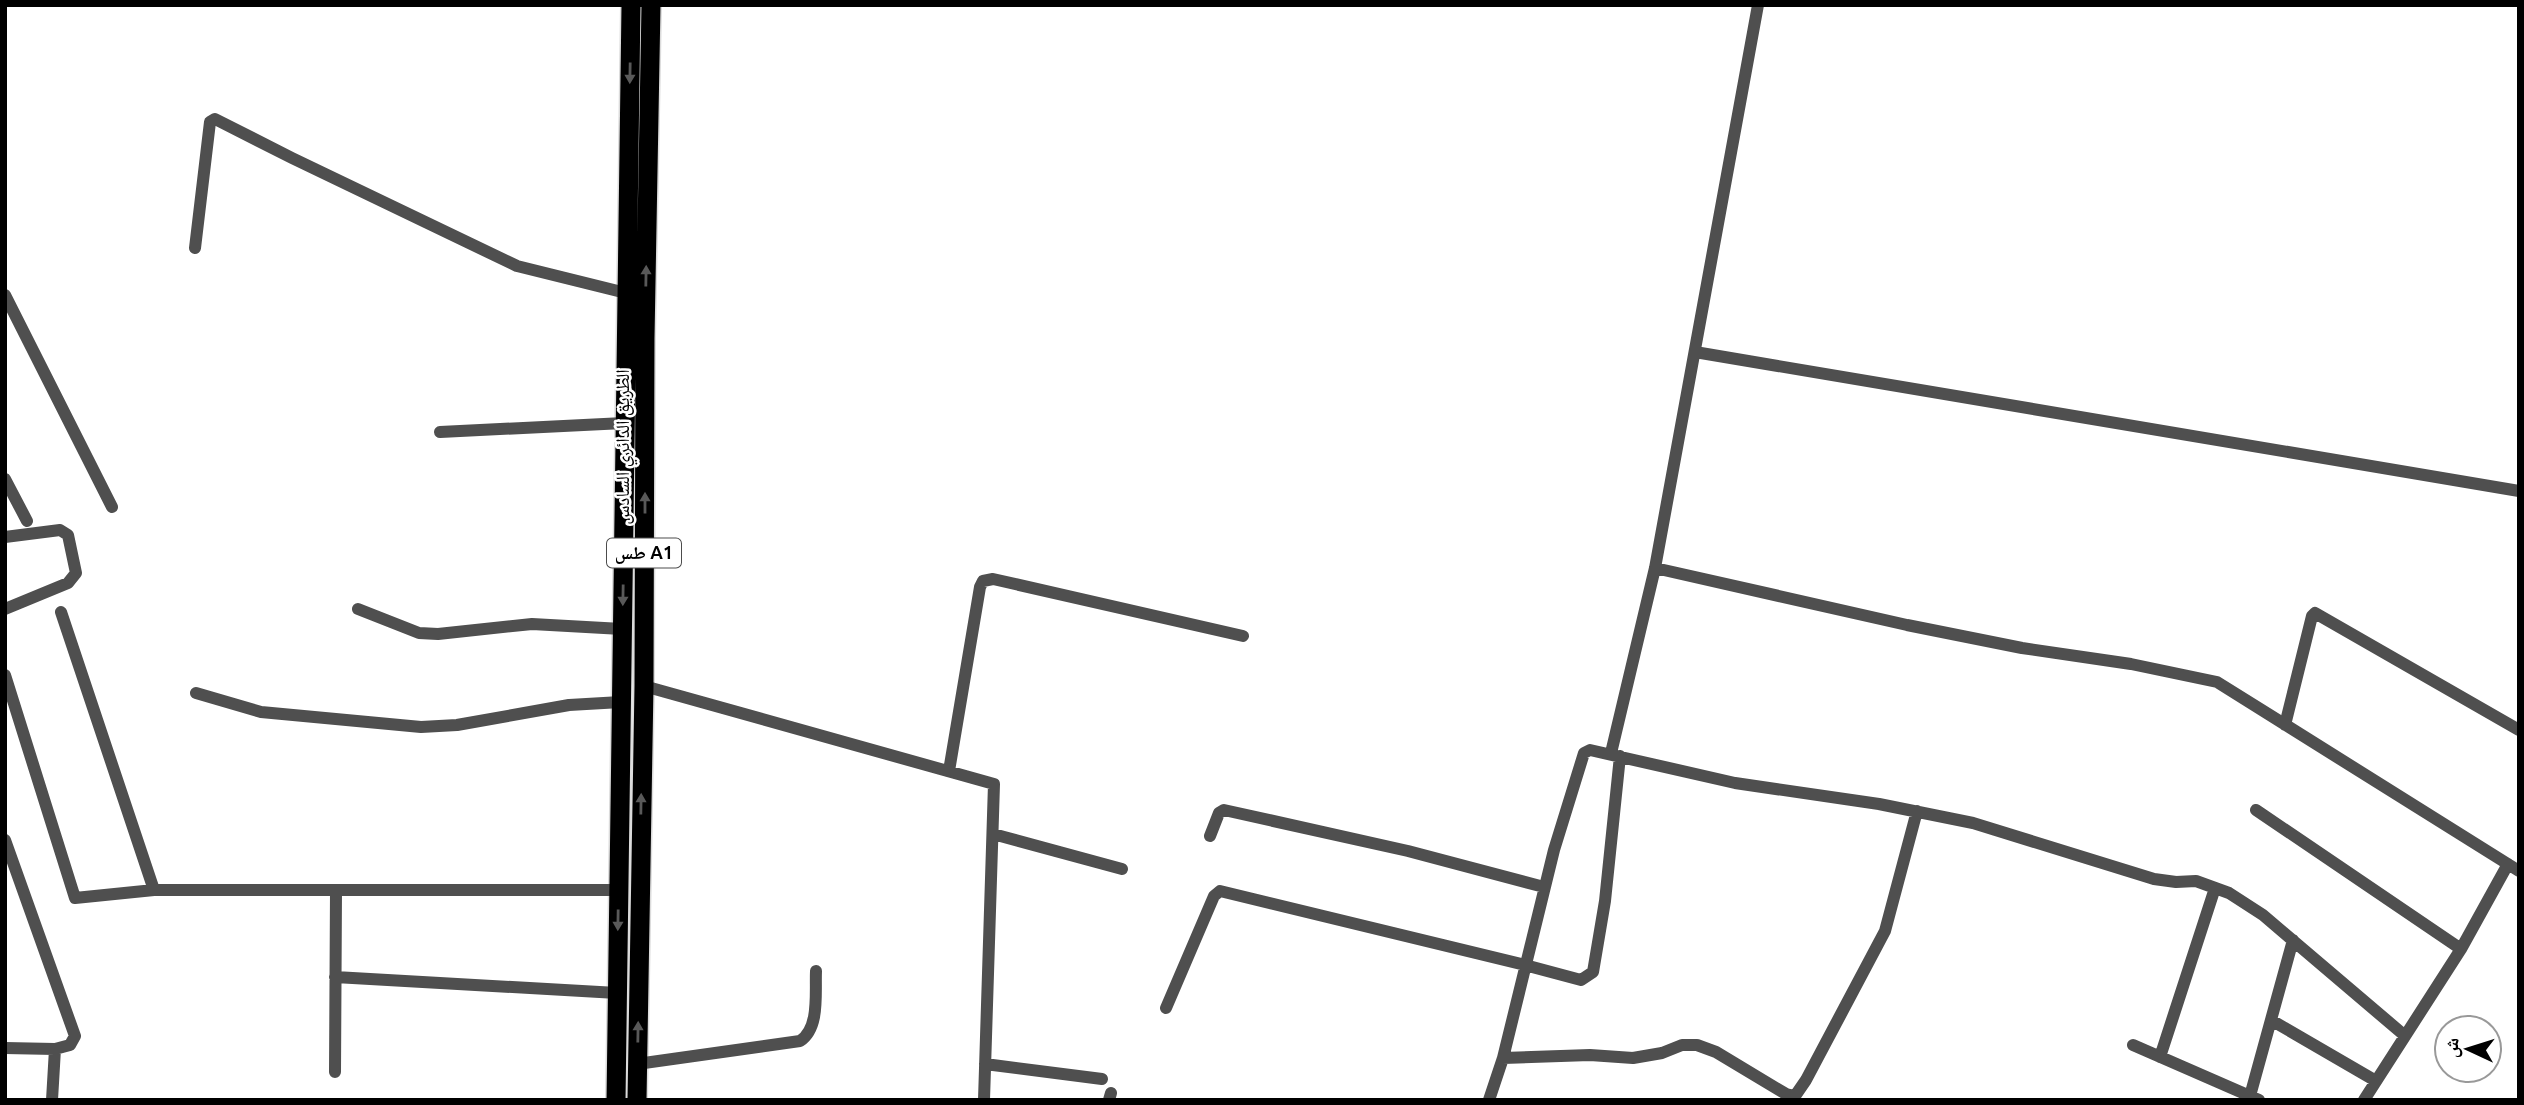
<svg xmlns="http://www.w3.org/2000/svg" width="2524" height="1105" viewBox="0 0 2524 1105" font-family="Ubuntu,'Noto Naskh Arabic',sans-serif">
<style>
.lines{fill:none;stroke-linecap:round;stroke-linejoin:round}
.trunk-casing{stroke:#dbdbdb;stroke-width:22}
.minor{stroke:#4f4f4f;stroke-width:12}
.trunk{stroke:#000;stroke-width:19}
.oneway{fill:#595959}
.labels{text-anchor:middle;stroke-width:5;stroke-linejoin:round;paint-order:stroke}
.shield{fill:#fff;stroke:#4c4c4c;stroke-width:2}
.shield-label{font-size:18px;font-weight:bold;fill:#000}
.street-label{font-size:19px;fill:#000;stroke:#fff}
</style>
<rect width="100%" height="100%" fill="#fff"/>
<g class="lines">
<defs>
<path id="trunk" d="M616,1100L631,5
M637,1100L644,686L645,338L651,5"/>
</defs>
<use href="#trunk" class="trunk-casing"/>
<path class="minor" d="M195,248L210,122L215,119L292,158L517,266L626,293
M5,295L112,507
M1695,352L2519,491
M440,432L624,423
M5,479L27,521
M5,537L60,530L68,535L76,573L68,583L5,609
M1655,568L1907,625L2022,648L2131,664L2217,682L2519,871
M358,609L419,633L438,634L532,624L622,629
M61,612L154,890H618
M5,675L75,898L154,890
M644,686L994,784L984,1100
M196,693L261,712L421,727L457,725L569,705L621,702
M2285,725L2312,616L2315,613L2519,730
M1611,753L1655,568L1758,5
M949,771L980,587L983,581L993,579L1243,636
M2256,810L2461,949
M993,834L1122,869
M1210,836L1219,813L1224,810L1408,851L1544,887
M5,840L75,1036L70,1045L55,1049L5,1048
M335,977L617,993
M1166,1008L1214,896L1220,891L1525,965L1581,980L1593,972L1605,901L1620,756
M2271,1020L2376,1081
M2133,1045L2259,1100
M2160,1057L2215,888
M1503,1058L1590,1055L1633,1058L1662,1053L1682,1045H1697L1716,1052L1786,1094L1795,1096L1806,1080L1885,931L1917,811
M637,1064L800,1041C820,1028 815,993 816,971
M985,1064L1102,1079
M335,1072L336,891
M2250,1096L2293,940
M52,1100L55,1049
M1109,1100L1111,1093
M1489,1100L1503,1058L1554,850L1584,753L1590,750L1735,783L1879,804L1973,823L2154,879L2176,882L2196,881L2229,893L2263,915L2404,1035
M2364,1100L2461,949L2508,864"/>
<use href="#trunk" class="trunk"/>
</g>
<defs><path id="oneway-solid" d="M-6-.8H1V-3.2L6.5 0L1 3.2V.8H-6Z" transform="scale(1.75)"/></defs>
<g class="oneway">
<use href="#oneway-solid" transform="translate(630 73) rotate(91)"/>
<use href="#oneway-solid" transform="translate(646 276) rotate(-89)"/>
<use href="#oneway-solid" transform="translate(645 503) rotate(-90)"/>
<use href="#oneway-solid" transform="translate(623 595) rotate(91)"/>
<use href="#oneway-solid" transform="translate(641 804) rotate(-89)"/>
<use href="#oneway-solid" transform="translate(618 920) rotate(91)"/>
<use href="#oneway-solid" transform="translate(638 1032) rotate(-89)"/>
</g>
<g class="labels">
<rect class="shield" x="607" y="538.5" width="74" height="29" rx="5"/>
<g class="shield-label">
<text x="644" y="559">طس A1</text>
</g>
<g class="street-label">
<text transform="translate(622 447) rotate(-90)" y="7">الطريق الدائري السادس</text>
</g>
</g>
<rect width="2524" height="1105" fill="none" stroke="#000000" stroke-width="14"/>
<g transform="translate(2468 1049) rotate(274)"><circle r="33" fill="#ffffff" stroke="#999999" stroke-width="2"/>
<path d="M0-5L12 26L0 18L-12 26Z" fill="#000000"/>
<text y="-10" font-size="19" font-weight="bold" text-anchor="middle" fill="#000000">ش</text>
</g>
</svg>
